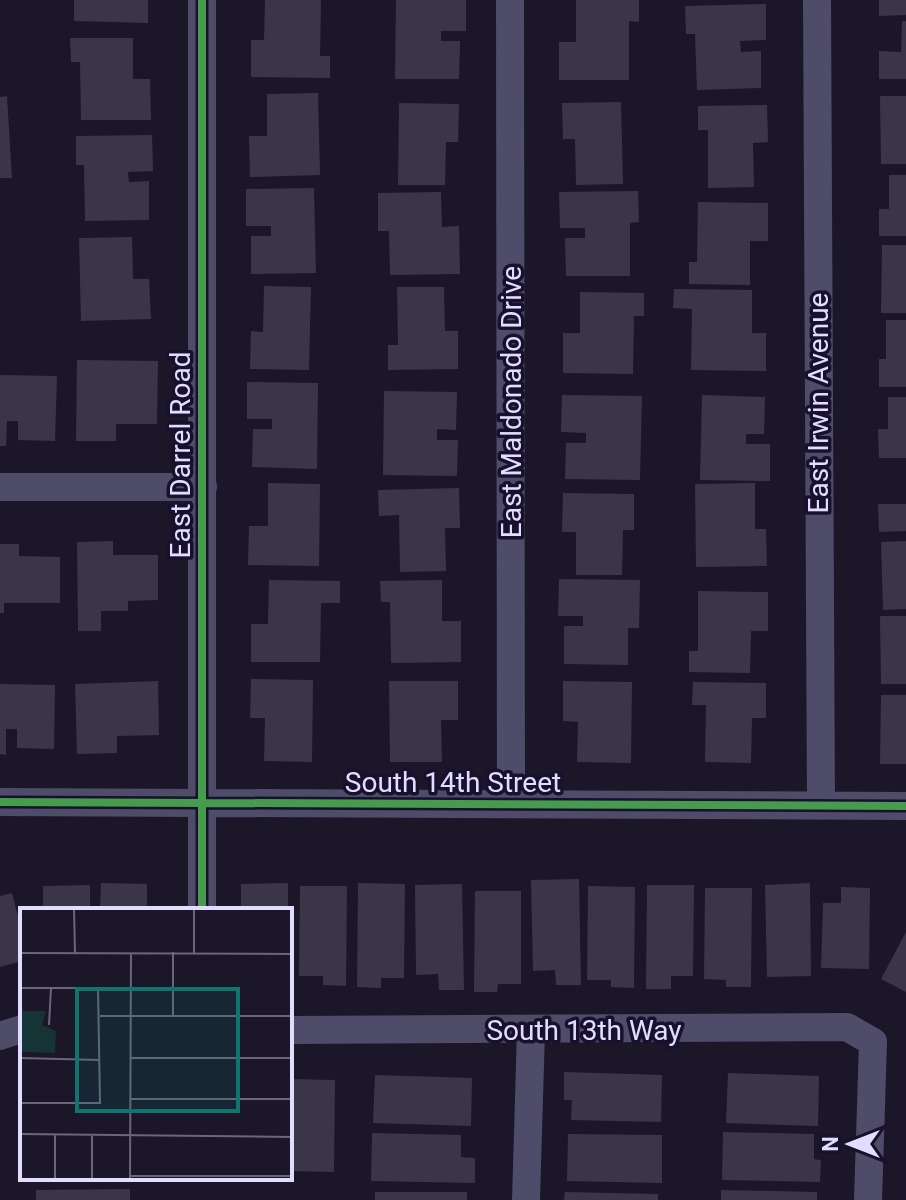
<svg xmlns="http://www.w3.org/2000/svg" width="906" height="1200" viewBox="0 0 906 1200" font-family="Roboto,sans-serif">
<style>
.building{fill:#3a3648}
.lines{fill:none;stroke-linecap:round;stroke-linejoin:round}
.minor{stroke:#4e4c68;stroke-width:28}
.cycleway-casing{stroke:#17112e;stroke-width:13}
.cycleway{stroke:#469c4c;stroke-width:8}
.labels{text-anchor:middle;stroke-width:7;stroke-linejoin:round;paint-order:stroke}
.street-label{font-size:28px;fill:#e2ddff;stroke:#17112e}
.inset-road{fill:none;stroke:#6b667e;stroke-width:2}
.view{fill:#0f766e;fill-opacity:0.15;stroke:#0f766e;stroke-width:4}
.inset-edge{fill:none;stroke:#e2ddff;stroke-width:4}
</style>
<rect width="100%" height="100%" fill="#1b1728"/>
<path class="building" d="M74,0H148V23L74,21Z
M265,0H321L320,56H330V78L251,77V40H264Z
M396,0H466V31H441V41H460L459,79H395Z
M576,0H639V22L629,21V80H559V42H576Z
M879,0H906V15L879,16Z
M766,4V40L740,41L741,52L761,51V88L697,90L695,34H686L685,6Z
M902,21H906V79H879V51L901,52Z
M70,38H133V79H150L151,120H81L80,62H71Z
M318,93L320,175L250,177L249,136H267V94Z
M7,96L12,178H0V97Z
M880,96H906V164H881Z
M621,102L623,184L576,185L575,139H563L562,103Z
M399,103L459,104L458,142H446L445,185H398Z
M767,105L768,142L753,143L754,187L708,188V130H698V106Z
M152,135L153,171L128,172L129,182L149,181V220L85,221L84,165H76V136Z
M889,175H906V236H879V209H889Z
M314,188L316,273L251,274V236H271V226H246V189Z
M638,191L639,222L630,223V276H566L565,238H585V228H560L559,192Z
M441,192L442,227L459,226L460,274L390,275L389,231H378V193Z
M698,202L768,203V241H750V285L689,284V262H697Z
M132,237L133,279H149L151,319L81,321L79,238Z
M882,245H906V313H881Z
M264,286L311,287L309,370L250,369L251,331L263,332Z
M397,287H444L445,331H458V369L388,370V345H398Z
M674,289L752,290V333H766V371L691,370L692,309L673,308Z
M580,292L644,293V316H634L633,374L563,373V333H580Z
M886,320H906V387H879V359H886Z
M77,360L158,361L157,424H116V441H76Z
M0,375L57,376L55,441L18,440V421H7L6,446H0Z
M247,382L318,383L317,469L252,467L253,429H272V419H247Z
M384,391L457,392L456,430L437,429V440H458L457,476L383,475Z
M562,395L642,396L640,480L565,479L566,443H586V433L561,432Z
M702,395L765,397L764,434H746V444H770V481L700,480Z
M888,397H906V458H879L878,429H888Z
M268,483L320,484L319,566L248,565L249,526H268Z
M755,483V529H766L767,566L696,567L695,484Z
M459,488L460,528H445L446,571L400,572L399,515L379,516L378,490Z
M563,493L634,494V530H623L622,575H576V532H562Z
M878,504H906V531L879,532Z
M113,541V555H158V600L128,601V611H101V631H78L77,542Z
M906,541V609L883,610L881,542Z
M0,544H19V556L60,557V603H4V613H0Z
M559,579L640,580L639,628H628V665L564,664V626H583V616H558Z
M269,580L340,581V603H321L320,662H251V624H268Z
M442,580V621H461V662L391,663L390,602H381L380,581Z
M698,591L768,592V631H751L750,673L689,672V651H698Z
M880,616H906V684H881Z
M251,679L313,680L312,762L264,761L265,718H250Z
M158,681L159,735L117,736V753L77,754L75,684Z
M389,681H458V720H441L442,762H390Z
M563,681L632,682L631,763L577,762L578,722L563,721Z
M693,682L766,683V718H752L751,763L705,762L706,705H692Z
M0,684L55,685L54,749L17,748V729H6V755L0,754Z
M881,695H906V764H880Z
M579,879L581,985H556L555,970L533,971L531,880Z
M101,883L147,884V910H100Z
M288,883V910H241V884Z
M358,883L405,884L404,978H381V988L357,987Z
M810,883L811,976L767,977L765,885Z
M462,884L464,990H439L438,974L416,975L415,885Z
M90,885V910H43V886Z
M647,885H694L693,976H671V989H646Z
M300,886H347L346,986L323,985V976H299Z
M588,886L635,887L634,988L611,987V980H587Z
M841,887L870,888L869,969L821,968L823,903H841Z
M705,888H752L751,987H726V980L704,979Z
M475,891H521V984H498L497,992H474Z
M12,893L22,932V961L0,967V896Z
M906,932V992L881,979Z
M564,1072L662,1075L661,1122L571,1120L572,1100H564Z
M728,1073L819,1076L818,1126L726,1123Z
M375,1075L472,1078L471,1126L373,1123Z
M290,1079L335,1080L334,1172L290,1171Z
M723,1132L814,1134V1159L821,1160L820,1182L722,1180Z
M372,1133L461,1135V1157L475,1158V1183L371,1181Z
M568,1134L662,1135V1183L567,1181Z
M130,1189V1200H36V1190Z
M721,1190L817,1192V1200H721Z
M375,1192H467V1200H375Z
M565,1192L658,1194V1200H564Z"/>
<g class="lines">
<path class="minor" d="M202,0V910
M510,0L511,804
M817,0L821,806
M0,487H203
M0,802L906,806
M290,1030L847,1027L873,1042L868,1200
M0,1036L22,1029
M526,1200L531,1031"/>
<defs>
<path id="cycleway" d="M202,0V910
M0,802L906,806"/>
</defs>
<use href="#cycleway" class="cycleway-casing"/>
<use href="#cycleway" class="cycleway"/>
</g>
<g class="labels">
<g class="street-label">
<text transform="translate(511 402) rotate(-90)" y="10">East Maldonado Drive</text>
<text transform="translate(818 403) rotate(-90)" y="10">East Irwin Avenue</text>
<text transform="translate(180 455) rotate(-90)" y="10">East Darrel Road</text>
<text x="453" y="792">South 14th Street</text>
<text x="584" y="1040">South 13th Way</text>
</g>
</g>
<g transform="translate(20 908)">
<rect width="272" height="272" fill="#1b1728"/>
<path d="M0,84L3,103H26L22,117L36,123L35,145L0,144Z" fill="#143436"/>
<path class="inset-road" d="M54,0L55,45M153,44V108M0,45L272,46M174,45V0M0,80H78L80,195H0M80,108H272M29,117L31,80M0,150L80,152M110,150H272M110,191H272M0,226L272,229M35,227V272M110,268H272M72,272V228M110,272L111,45"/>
<path class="view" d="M57,81H218V203H57Z"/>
<rect width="272" height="272" class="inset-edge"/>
</g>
<g transform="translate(850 1144) rotate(270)" stroke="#17112e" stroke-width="6" paint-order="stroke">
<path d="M0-6L14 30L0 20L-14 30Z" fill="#e2ddff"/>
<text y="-12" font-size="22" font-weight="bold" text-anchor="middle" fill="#e2ddff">N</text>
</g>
</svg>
